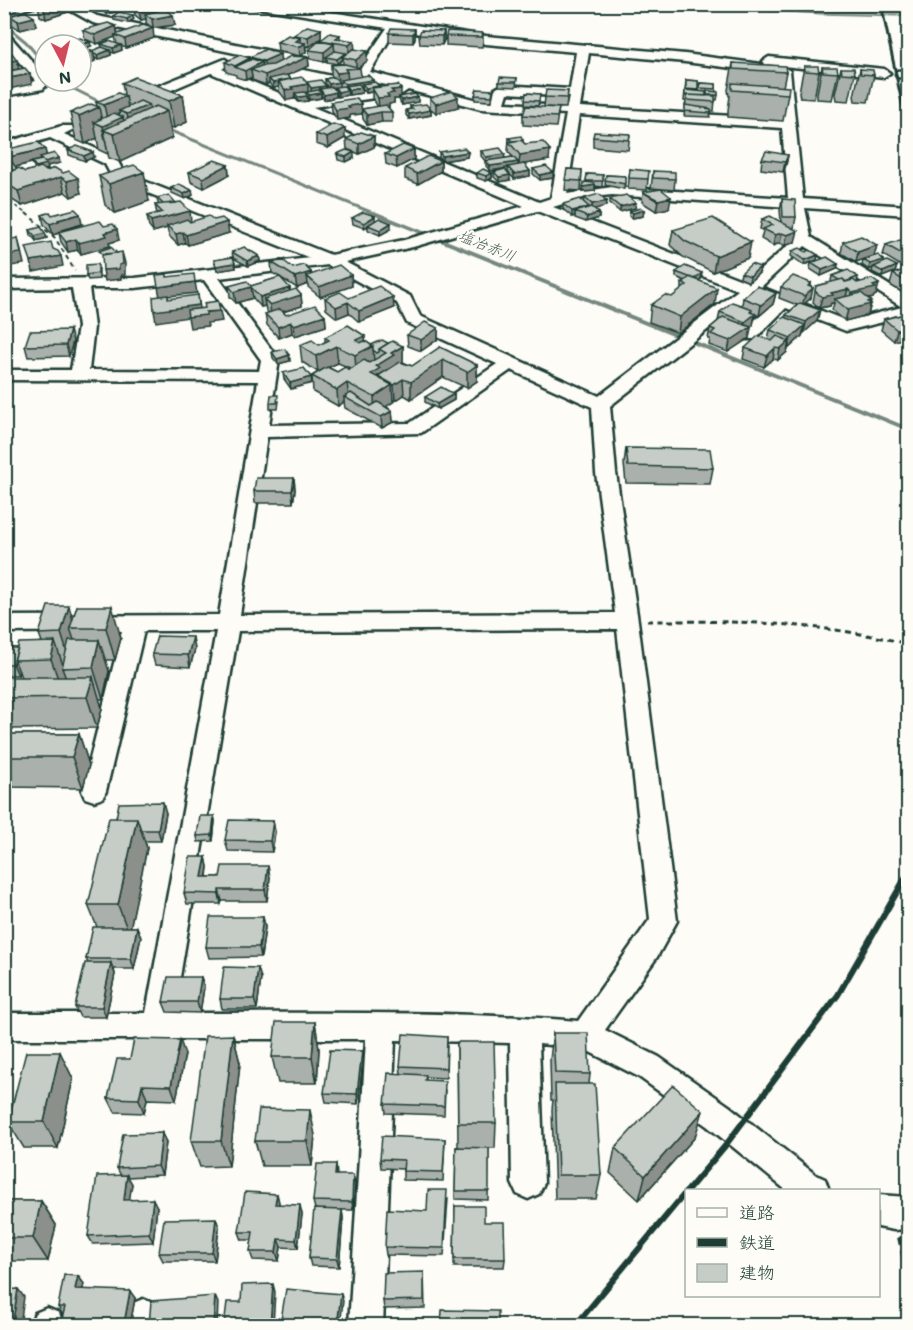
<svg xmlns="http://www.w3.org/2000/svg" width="913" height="1330" viewBox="0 0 913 1330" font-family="Mali,'Klee One',sans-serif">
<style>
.water{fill:#aeb8b1;stroke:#75877f;stroke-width:1.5}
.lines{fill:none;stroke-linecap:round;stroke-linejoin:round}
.shore{stroke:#586e66;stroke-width:1.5}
.stream-far1{stroke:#75877f;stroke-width:3}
.stream{stroke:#75877f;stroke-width:4}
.minor-casing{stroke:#1f3d34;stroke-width:5}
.path-far3{stroke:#1f3d34;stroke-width:1.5;stroke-dasharray:4 3;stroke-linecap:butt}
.path-far2{stroke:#1f3d34;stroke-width:2;stroke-dasharray:4.5 4;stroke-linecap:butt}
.path-far1{stroke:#1f3d34;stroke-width:3;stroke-dasharray:6 4.5;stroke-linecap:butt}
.path{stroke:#1f3d34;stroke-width:4;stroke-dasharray:8 6;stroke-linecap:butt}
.minor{fill:#fdfcf7;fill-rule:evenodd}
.rail-far1{stroke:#1f3d34;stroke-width:3}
.rail{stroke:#1f3d34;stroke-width:6}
.wall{fill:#aab0ab;stroke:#1f3d34;stroke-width:1.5;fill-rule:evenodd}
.shaded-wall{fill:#8b908b;stroke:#1f3d34;stroke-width:1.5;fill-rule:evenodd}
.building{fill:#c6cdc7;stroke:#1f3d34;stroke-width:1.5}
.labels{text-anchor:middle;stroke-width:4.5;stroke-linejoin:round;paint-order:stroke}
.far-water-label{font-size:15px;font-style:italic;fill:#435c53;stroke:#fdfcf7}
</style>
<rect width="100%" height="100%" fill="#fdfcf7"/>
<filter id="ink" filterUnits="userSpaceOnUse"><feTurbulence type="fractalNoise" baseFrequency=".0167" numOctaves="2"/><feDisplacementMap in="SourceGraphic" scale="12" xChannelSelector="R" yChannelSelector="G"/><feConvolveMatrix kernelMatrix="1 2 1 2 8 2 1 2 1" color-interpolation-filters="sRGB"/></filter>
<g filter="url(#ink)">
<path class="water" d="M908,4V16L825,14L671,5Z"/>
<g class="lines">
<path class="shore" d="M770,4L908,10"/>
<path class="stream-far1" d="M4,24L26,42L45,65
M58,81L102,103
M166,129L378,215"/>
<path class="stream" d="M374,213L908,429"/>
<defs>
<path id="minor" d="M21,4H44L4,15V8Z
M59,4H74L97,16L359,69L387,28L253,7L248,4H279L486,36L685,54L784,67L790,71L803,199L908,206V215L805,208L811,237L908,297V316L846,331L786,308L755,339H743L740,335L772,303L752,295L610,406L616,473L638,621L677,921L657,957L605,1030L659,1057L729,1106L816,1175L825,1179L829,1190H786L707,1126L639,1077L582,1048L539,1044L544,1183L539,1194L528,1199L517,1194L512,1183L510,1043L395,1040L383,1326H349L366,1039H4V1013H146L216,631H144L106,791L103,798L94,801L85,798L82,791L122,631L4,632V616L219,615L258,381L4,380V370H71L78,327L72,288L4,289V279L135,278L310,258L113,179L105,164L50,138L4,152V143L62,126H72L74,129L64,134L116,158L124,173L331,255L404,240L524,206L211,73L141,103H131L129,100L131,97L225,59L231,63L222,69L298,101L396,87L93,23ZM395,30L486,44L576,52L570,89L502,85L495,89L492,102L481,101L370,72ZM589,53L685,62L778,74L782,119L580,107ZM408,90L481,109L566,114L551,198L539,202L313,107L402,94ZM508,93L569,97L567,106L505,103ZM579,115L782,128L788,198L612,187L567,194ZM612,195L790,207L796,238L747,282L553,207L583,198ZM537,211L738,290L599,396L420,316L410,296L345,262L413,247ZM805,246L902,307L847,321L761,287ZM328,265L397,303L407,323L497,364L410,423L269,425L279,360L219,278ZM204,280L261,360L259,371L89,370L94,327L89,288H135ZM511,370L592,407L596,473L615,613L240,615L267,437L421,433ZM617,629L650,919L578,1021C444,1010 309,1013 174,1013L238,631Z
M4,33L8,34L45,76V81L49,82L43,89L4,96V88L36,81L4,45Z
M769,57L884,69L890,73L884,77L765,64L763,61Z
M908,70V78L897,77L896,74L897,71Z
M878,1195L908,1197V1229L894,1230L878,1227Z
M143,1299L155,1304L160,1316L159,1326H125L131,1304Z
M47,1308L59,1313L64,1326H30L35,1313Z"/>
</defs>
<use href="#minor" class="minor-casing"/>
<path class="path-far3" d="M4,198L28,215"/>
<path class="path-far2" d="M26,213L55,238L75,271"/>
<path class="path-far1" d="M647,621C735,621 822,622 908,644"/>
<path class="path" d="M899,1237L908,1279"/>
<use href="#minor" class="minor"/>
<path class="rail-far1" d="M881,4L908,131"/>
<path class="rail" d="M688,1190L725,1146L838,995L908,873
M575,1326L686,1192"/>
</g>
<path class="wall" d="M38,4H67L68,12L46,19L40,16Z
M126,4H157L159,7L160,11L175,25L153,28L146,23V19L141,20L135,15L134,8L131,9Z
M200,4H221L207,10L201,8Z
M101,5L120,7L121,11L106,14L101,10Z
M22,12L34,17L36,26L20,30L12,25L11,20L8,18L7,13Z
M113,16L134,19L128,23L114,20Z
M116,26L118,34L154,38L126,48L121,46L122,50L114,53L111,52V55L98,60L95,58V61L85,65L81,63V45H59L70,43V41L91,46L86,48L92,51L102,47L101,44H117L115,37L97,44L85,39L83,30Z
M321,29V38L309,47L306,46V52L300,56L278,51L277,42L294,36V35Z
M415,29V38L413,43L389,42V33Z
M444,31V40L442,45L420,44L419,35Z
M483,33V42L482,47L446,45V36Z
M340,35V38L355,49L367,61L359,68H360L361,76L373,80V82L379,87L401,97H418V102L402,105L400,102L399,99H394V103L389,104V107H387L392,112V122H382L367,125L363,119L362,109L378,107L372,98V92L366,93L363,89L362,87H361L362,88V93L349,95L348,93V95L338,97L336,93V97L324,100L321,94V98L309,100L307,98L308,101L298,102L295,96H294V99L286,100L279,91V87L273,88L269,83L266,85L252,80V77L246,80L236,77V75L226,72L225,62L250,58V57L280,61L308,57L309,66L287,75L291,79L326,88H328L325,83V79L333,77L331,75V65L343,64V59L337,64L327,62V60L324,62L310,59L309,50L321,41V40Z
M733,63L786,72L783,87L788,94L783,121L728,117V110L730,96H729L728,90Z
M804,66L819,72L814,99L800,98L799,92Z
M822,67L838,73L832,100L817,99V93Z
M841,68L855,74L849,101L836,100L835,94Z
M860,69L874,75L868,102L855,101L854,96Z
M517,78L516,87L499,86V82Z
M686,80L698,81V91H699L700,83L716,84V92L718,95L717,100H715L714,111H711L710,117L684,116L686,101H684Z
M122,83L183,95L187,122L174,128L170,127L172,138L120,162L109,158L108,154L99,150L97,138L85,144L76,140L70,113L97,106L96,102L124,94Z
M493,90L492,101L475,100V95Z
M568,91L566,108L544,107L545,97Z
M526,93L540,94L538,106L525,105Z
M430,98L458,107L436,113L430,108Z
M331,102L361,104L362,114L350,115V118L337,120L332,111Z
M410,106L431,110V115L409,119L406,115V110L410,109Z
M559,108L556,127L523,125V115Z
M316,134L345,138L328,148L316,144Z
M630,134L628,150L593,147V137Z
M374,136V147L359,154L347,149L346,139Z
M509,138L523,140V142L525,144L549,160L524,164L530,171V176L514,179L508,172V168L490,171L486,166V162L481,156V151L504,158L513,157L508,152Z
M45,149L46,156L60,163L47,166L48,169L45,170L46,171L55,168L81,193L71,197L65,192L22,206L4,195V164L8,163L6,160L4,150ZM32,163L35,169L25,172L17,169L15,167Z
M414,149V159L397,168L386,164L385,154Z
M68,150L94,157L85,161L69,155Z
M439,152H468L467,157L442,161L439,157Z
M337,154L354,158L346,162L338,160Z
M788,155L786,165L783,172L761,169L762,159Z
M441,161V171L418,184L405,179V168Z
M228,165L229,175L204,188L191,182L189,172Z
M533,169L553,172V178L540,180L533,174Z
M567,169L582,170L581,191L565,190Z
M630,169L648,179L647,190L628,189Z
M653,171L675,179L674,190L651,188Z
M494,172L510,180L499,182L494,177Z
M477,173H492V178L486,181L477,178Z
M587,174L603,175L602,187L595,186V191L583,192L586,182Z
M606,175L625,176L624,189L605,185Z
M99,176L149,201L115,213L105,205Z
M171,188L192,190L193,195L185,199L172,193Z
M643,192L669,208L656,211L642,202Z
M157,198L191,222L229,233L188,245L185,243L178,245L169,236L167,228L153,232L149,227L147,216L157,214L155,205H159L158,203Z
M585,198L607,201L606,206L594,209L599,213V218L586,222L575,218V216L572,217L563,209V204L584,203Z
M610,199L635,208L620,212L610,204Z
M782,199L796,217L794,228H792L795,242L785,246L780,243L773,246L761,239L763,231L760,229L762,219L781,222L780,210Z
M644,210L643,216L632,218L629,216L630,211Z
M42,215H52L82,224L62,231L104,226L119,240L109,243L110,246L81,254L78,250L68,252L61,242L59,233L53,235L44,225Z
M352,218L375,221L391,229L380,235L368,230V226L364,228L353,224Z
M30,230L45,233L47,238L36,241L31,235Z
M673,230L748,258L713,272L683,257L670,245Z
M843,242L877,245L874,256L856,262L841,253Z
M909,244V268L906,269L883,255L886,245Z
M792,251L806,252L818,255L817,260L804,265L791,256Z
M232,252L259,256L260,261L248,266L233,258L236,268L217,271L214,260L233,257Z
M863,260L884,263L897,266L895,272L882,277L872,272L873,268L869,270L862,265Z
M271,262L311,272L312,275H351L352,286L320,297L308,287V284L297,288L281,278L290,291L301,295L302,306L283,312L286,315H325L326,326L295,336L292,333L279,338L267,325L265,314L269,313L266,310L265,306L261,307L253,298L236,303L230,297L229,286H251L280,277L272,273Z
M811,263L838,264L837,269L821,276L810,269Z
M909,268V292L905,294L890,285L893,274Z
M99,269V279L88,280L86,275Z
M676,272L701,279L698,280L715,304L678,333L649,322L651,305L672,297L682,289V283L685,281L676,277Z
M741,273H759L749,282L740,278Z
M832,276L858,277L857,283L876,295L874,296L873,298L869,299L871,304L868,315L845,321L832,310L834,303H831L830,306L819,308L813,302L816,286L832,282L831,281Z
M811,283V298L804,304L817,321L803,333L802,336L788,349H787V352L778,360L773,359L764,367L743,359L745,348L768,339L770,330L785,318L786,315L797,305L779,298L781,287Z
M776,293L773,304L759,316L755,314L753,325L750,327H751L749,338L728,352L709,345L710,339H708L710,328L718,321L720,312L742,305L743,298Z
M325,298H349L394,308L359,322L349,313L337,318L326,309Z
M909,313V337L894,341L881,330L884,319Z
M438,328V339L421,351L408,346L407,335Z
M325,337L365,341L371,345L388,343L403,346V362L412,366L440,347L477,365V381L467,388L443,377L411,399L404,395L395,401L393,400V402L386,406L392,411L393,422L382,428L345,408L344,402L338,406L313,392L312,376L318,372L302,362L300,345H319L325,342ZM338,363L350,368L337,372L328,367Z
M73,341L69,356L28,357L25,346Z
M272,352L289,355L290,361L278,364L273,358Z
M283,373L312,383L291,389L284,379Z
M454,394V400L438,409L425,402V397Z
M279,401L278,409H270V403Z
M626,448L713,468L710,484L626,483L624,464Z
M294,478L295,490L293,503H255L254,491Z
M77,606L121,638L115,660H105L109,671L103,699H99L102,708L97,728L12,729L6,714L4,719V682L21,677L19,672L18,675H4V648H18L42,642L39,634L73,620Z
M195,649L190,667L155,665L152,654Z
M4,734H79L89,765L83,788L4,787Z
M166,813L161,841H145L147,848L130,927H137L141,937L134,969H114L115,974L106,1017H80L75,1007L88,963L86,959L97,927L88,905L116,818Z
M214,816L215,821L213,841L198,842L197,836Z
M273,821L275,832L272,852L228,851L225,840Z
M206,857L208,867L207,877H270L267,901H222L221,904H187L184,893Z
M263,917L265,927L261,957L209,958L206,947Z
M201,977L204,987L200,1013L167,1012L163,1002Z
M261,978L257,1009H222L220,999Z
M315,1022L319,1049L317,1083H278L272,1057Z
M553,1033L590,1074L589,1084L601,1175L596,1199H555L552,1110L553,1100H551L550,1060Z
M233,1035L240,1063L229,1166L200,1167L191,1141Z
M447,1037L446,1078L426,1077V1080L445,1090L444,1115L386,1113L385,1104L401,1074L400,1066Z
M457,1042L496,1123L495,1148H489L488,1200L455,1199L456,1147H458Z
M362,1051L363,1061L358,1104L326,1102L324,1093Z
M60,1052L73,1079L58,1148H24L8,1122Z
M185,1054L176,1100L147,1099L144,1113L115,1112L108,1098L130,1059Z
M162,1133L166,1142L162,1175L128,1177L132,1184L129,1199L157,1207L153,1242L93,1244L88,1236L121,1176L117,1168Z
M315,1135L312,1166H262L255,1141Z
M695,1137L639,1200L610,1173L615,1148Z
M445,1139L443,1181L403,1180V1169L381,1168L380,1159Z
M336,1164L337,1175L355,1184L353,1210H342L343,1218L339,1267L311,1266L309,1258L315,1209L313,1201Z
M277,1194L279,1205L302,1214L298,1248L281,1247L279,1261L253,1260L250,1252L252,1240H242L239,1232Z
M448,1199L444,1256L386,1255L385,1247L427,1211Z
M4,1201H41L56,1225L48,1261H4Z
M455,1206L505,1259L504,1267H454Z
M219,1227L215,1261H163L159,1253Z
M424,1272L425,1308L384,1309L383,1301Z
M78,1276L84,1284L82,1290L135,1298L130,1326H63L61,1323L63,1315L58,1307Z"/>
<path class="shaded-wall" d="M4,4H12V5L4,7Z
M43,4H67L68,12L46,19Z
M130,4H147L134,6V8L131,9Z
M209,4H221L207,10V5Z
M120,7L121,11L106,14L105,10Z
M159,7L161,16L145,14L146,19L141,20L139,11Z
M133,15L134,19L128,23L127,19Z
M173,15L175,25L153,28L152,19Z
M34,17L36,26L20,30L18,21Z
M116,26L118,36L115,35V37L97,44L95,35Z
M153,28L154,38L126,48L125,39Z
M321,29V38L309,47L308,37Z
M415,29V38L413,43V34Z
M444,31V40L442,45V36Z
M300,38L301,46L305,43L306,52L300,56L299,47L296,41Z
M354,41L355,51L349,55V45Z
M90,42L91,46L81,50V45Z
M334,44L335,53L326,57L327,60L324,62V52Z
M5,45L8,55L4,56V46Z
M121,45L122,50L114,53L113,48Z
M110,50L111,55L98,60L97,55Z
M93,51L95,61L85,65L83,55Z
M367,51V61L358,68H356V60Z
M345,53V57H342L343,59L337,64V59Z
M280,54L281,63L265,71L264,61Z
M308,57L309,66L272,82L269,79V83L266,85L265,75Z
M250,58L251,68L262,62L263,72L251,70L252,77L246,80L245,71L235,67V66Z
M17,60L19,69L4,72V62Z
M347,72L348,81L341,80V82L339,83V87L329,89V84L338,82L337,73Z
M30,74L32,84L4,90V79Z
M373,80V85L362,84V87L348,89L346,86V89H345V84Z
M278,82L279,87L273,88V83Z
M308,84V93L297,95L295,93L294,99L286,100L285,90L291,87Z
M326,86V91L320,89L321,91L311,93V88Z
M379,86V91L372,88V92L366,93V88Z
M362,88V93L349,95V90Z
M401,89V98L399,97V99H394V103L389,104V107L379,108L378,98L387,94L391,90Z
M347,90L348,95L338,97V92Z
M336,92V97L324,100V95Z
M321,93V98L309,100V95Z
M183,95L187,122L174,128L169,101Z
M126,96L129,113L149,105L151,118L167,111L172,138L120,162L114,134L103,130L108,154L103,126L94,122L97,138L85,144L79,116L99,107L103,126L108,124L104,105ZM119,111L127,114L130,128L126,129L123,117L120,118Z
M307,96L308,101L298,102V97Z
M418,97V102L402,105V100Z
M458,97V107L436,113V104Z
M361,104L362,114L350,115V118L337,120L336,110L348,106Z
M431,110V115L409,119V114Z
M381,112L382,122L367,125V115Z
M345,128V138L328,148L327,138Z
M374,136V147L359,154V144Z
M45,149L47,159L40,157L41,160L12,168L9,157Z
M414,149V159L397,168L396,158Z
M550,150L549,160L519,165L520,155Z
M93,152L94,157L85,161L84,156Z
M354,152V158L346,162V157Z
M468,152L467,157L442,161V156Z
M505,154L504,159L486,161L485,162L486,157Z
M788,155L786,165L783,172L785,162Z
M59,158L60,163L47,166L48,169L38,172L36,167L44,162Z
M441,161V171L418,184L417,174Z
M518,162V167H508V168L490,171V166Z
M228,165L229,175L204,188L203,178Z
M530,171V176L514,179V174Z
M144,172L149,201L115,213L109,184Z
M553,172V178L540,180V175Z
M492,173V178L486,181V176Z
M510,175V180L499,182V177Z
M61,177L65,192L22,206L18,191Z
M78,178L81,193L71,197L67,181Z
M595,185V191L583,192V187Z
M192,190L193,195L185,199L184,194Z
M671,197L669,208L656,211L658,200Z
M4,200H7L8,205L4,206Z
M607,201L606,206L592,210V204Z
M636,203L635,208L620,212V207Z
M589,207V212H575V216L572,217V211Z
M644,210L643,216L632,218L633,213Z
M190,211L191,222L167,226V228L153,232L151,221Z
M599,213V218L586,222L587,217Z
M80,214L82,224L62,230V232L53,235L50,224L58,220Z
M375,216V222L368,225V226L364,228V223Z
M227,222L229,233L188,245L186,235Z
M391,223V229L380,235V230Z
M117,229L119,240L109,243L110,246L81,254L79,243L105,233Z
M798,231L795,242L785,246L787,235Z
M183,232L185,243L178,245L176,234Z
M45,233L47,238L36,241L35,236Z
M782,233L780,243L773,246L775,235Z
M18,238L24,264L11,266L8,255Z
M76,239L78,250L68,252L66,242Z
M751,242L748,258L713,272L716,256Z
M877,245L874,256L856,262L858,252Z
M4,252L7,279H4Z
M122,252L125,263V275H121V279L105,281L103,270L119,265Z
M818,255L817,260L804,265L805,260Z
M61,256L63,266L33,272L31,261Z
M259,256L260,261L248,266L247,261Z
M884,260L883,265L874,267L873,268L869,270L870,264Z
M235,263L236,268L217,271L216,266Z
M838,264L837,269L821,276L822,270Z
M897,266L895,272L882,277L883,272Z
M760,267L759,273L749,282L750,276Z
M311,272L312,281L307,276L308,284L297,288L295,277Z
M702,273L701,279L693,284V279Z
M351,275L352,286L320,297L319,287Z
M195,282L197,293L168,296L170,309L198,295L201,315L206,312L220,311L222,321L207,323L208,326L190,328L188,317L156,322L154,311L160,297L158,287Z
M811,283L810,291L813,288L811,298L802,306L808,286Z
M908,283L909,292L905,294Z
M879,284L876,295L874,296L873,298L849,304L852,293Z
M251,287L253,298L236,303L234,292Z
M290,288L291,298L301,295L302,306L271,315L270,305L264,299L265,306L261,307L260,297Z
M717,288L715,304L678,333L680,317Z
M848,289L845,300L835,299L834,303H831L830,306L819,308L822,297L831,293Z
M776,293L773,304L759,316L761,305Z
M393,297L394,308L359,322V311Z
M871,301L868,315L845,321L848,310Z
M348,302L349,313L337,318L336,307Z
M752,309L751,317L755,314L753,325L744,332L751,327L749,338L728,352L730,341L743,332L745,322L750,312Z
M820,310L817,321L804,333L806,322Z
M325,315L326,326L295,336L294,325Z
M291,322L292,333L279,338L278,327Z
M805,325L802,336L788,349L791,338Z
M909,327V337L894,341L897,330Z
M438,328V339L421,351V340Z
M70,330L73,341L69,356L66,345Z
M365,336L366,350L373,346L374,363L356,371L355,355L356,340Z
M789,341L787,352L778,360L780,349Z
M336,346L338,363L318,372L316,356Z
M403,346V362L378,376L379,386L371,374L376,366L391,353Z
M775,348L773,359L764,367L767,356Z
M289,355L290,361L278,364L277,359Z
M443,360V377L411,399V382Z
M477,365V381L467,388V372Z
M311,377L312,383L291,389L290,383Z
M403,379L404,395L395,401L394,385Z
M347,383L349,399L344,397V402L338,406L337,390Z
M392,385L393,402L375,414L374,397Z
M454,394V400L438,409L437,404Z
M392,411L393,422L382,428L381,417Z
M294,478L295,490L293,503L292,491Z
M69,606L75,628H70L76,646L71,665L61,633Z
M112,606L121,638L115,660L106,628Z
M193,637L195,649L190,667L188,655Z
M99,640L109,671L103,699L93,667Z
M55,642L64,668H62L65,676L62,690L51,659Z
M15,661L19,672L18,675L13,664Z
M93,677L102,708L97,728L87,697Z
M79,734L89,765L83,788L72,757Z
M163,802L166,813L161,841L158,830Z
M214,816L215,821L213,841L212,835Z
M137,818L147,848L129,934L118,905Z
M273,821L275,832L272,852L270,841Z
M206,857L208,867L205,887L202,877Z
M268,866L270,877L267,901L265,890Z
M219,890L222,901L221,904L219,894Z
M263,917L265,927L261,957L259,947Z
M137,927L141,937L134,969L131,959Z
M111,963L115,974L106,1017L102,1007Z
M258,968L261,978L257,1009L254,999Z
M201,977L204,987L200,1013L197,1002Z
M315,1022L319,1049L317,1083L312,1057Z
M233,1035L240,1063L229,1166L221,1141Z
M180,1040L185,1054L176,1100L171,1086Z
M362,1051L363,1061L358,1104L357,1094Z
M60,1052L73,1079L58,1148L44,1122Z
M142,1085L147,1099L144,1113L139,1099Z
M310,1110L315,1135L312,1166L307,1141Z
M703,1111L695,1137L639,1200L645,1176Z
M162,1133L166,1142L162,1175L158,1166Z
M127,1175L132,1184L128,1208L124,1200Z
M353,1175L355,1184L353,1210L352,1202Z
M277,1194L279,1202L278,1213L275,1204Z
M153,1199L157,1207L153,1242L149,1233Z
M41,1201L56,1225L48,1261L33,1238Z
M300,1205L302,1214L298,1248L296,1240Z
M342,1210L343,1218L339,1267L337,1259Z
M216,1218L219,1227L215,1261L212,1253Z
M278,1239L281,1247L279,1261L276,1252Z
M78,1276L84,1284L81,1297L75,1289Z
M273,1284L275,1292L273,1326H270Z
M18,1289L24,1297L20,1326H12Z
M130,1291L135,1298L130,1326H125L124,1324Z
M341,1294L343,1301L340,1326H337Z
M215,1296L218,1303L217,1326H213Z"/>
<path class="building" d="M105,4H118L120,7L105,10L101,5Z
M142,4H157L159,7L139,11L134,6Z
M165,9L173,15L152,19L145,14Z
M19,10L22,12L11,15L7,13Z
M25,11L34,17L18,21L10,16Z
M119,12L133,15L127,19L113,16Z
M108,23L116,26L95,35L83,30Z
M143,25L153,28L125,39L115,35Z
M307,26L321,29L308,37L294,35Z
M391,28L415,29L413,34L389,33Z
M421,30L444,31L442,36L419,35Z
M447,31L483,33L482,37L446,36Z
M330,33L340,35L336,38L354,41L349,45L321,40Z
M288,35L300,38L296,41L305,43L299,47L277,42Z
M80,38L90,42L78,45L70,41Z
M109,41L121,45L113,48L101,44Z
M319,41L334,44L324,52L309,50Z
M67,42L74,45H59Z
M81,47H82L93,51L83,55L81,54Z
M102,47L110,50L97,55L94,54L93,51H92Z
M266,49L280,54L264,61L250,57Z
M353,49L367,51L356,60L342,57Z
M335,51L345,53L337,59L326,57Z
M12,53L17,60L4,62V54Z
M240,55L250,58L235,66L225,62Z
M291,56L308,57L265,75L251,70L261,66L273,65Z
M252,59L262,62L245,71L235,67Z
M733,63L785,66L786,72L733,69Z
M345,64L360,68L345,69L347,72L337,73L331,65Z
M804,66H818L819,72L805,71Z
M822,67H837L838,73L823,72Z
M25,68L30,74L4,79V72Z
M841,68H854L855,74L842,73Z
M860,69L873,70L874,75L861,74Z
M287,75L291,79L273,83L269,79Z
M368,75L373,80L345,84L341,80Z
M135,77L183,95L169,101L122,83Z
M302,77L308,84L291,87L293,89L285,90L278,81Z
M334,77L339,82L329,84L325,79Z
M500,77L517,78L516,82H499Z
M321,80L326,86L311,88L307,82Z
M686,80L698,81V90L686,89Z
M375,82L379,86L366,88L362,84Z
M700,83L716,84V89L700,88Z
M732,83L789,87L788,94L732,90Z
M359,84L362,88L349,90L346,86Z
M398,85L401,89L391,90L394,93L387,94L389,97L378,98L372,88Z
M344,86L347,90L338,92L335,87Z
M333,87L336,92L324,95L320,89Z
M477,89L493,90L492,96L475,95Z
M319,90L321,93L309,95L307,92Z
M546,90L568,91L567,98L545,97Z
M685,90L706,92V96L687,95V96H685Z
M452,91L458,97L436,104L430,98Z
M707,91L718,92V95H707Z
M305,92L307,96L298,97L295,93Z
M118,93L126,96L104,105L96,102Z
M526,93L540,94L539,101L525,100Z
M415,94L418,97L402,100L399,97Z
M687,95L715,96V102L687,100Z
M357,98L361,104L348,106L350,108L336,110L331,102Z
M140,101L149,105L127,114L119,111Z
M91,104L99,107L79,116L70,113Z
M426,104L431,110L409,114L406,110L413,109L410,106Z
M386,105L392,112H381L367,115L362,109Z
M685,105L711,109V113L685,111Z
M156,106L167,111L114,134L103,130Z
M526,106L559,108L557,117L523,115Z
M114,113L123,117L103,126L94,122Z
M333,124L345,128L327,138L316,134Z
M361,132L374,136L359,144L346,139Z
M594,132L630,134L629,140L593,137Z
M521,136L523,140L512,141L509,138Z
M521,140L525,144L543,142L550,150L520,155L509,142Z
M38,142L45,149L9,157L4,152V150Z
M403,145L414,149L396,158L385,154Z
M77,146L93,152L84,156L68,150Z
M464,148L468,152L442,156L439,152Z
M500,148L505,154L486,157L481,151Z
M346,150L354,152L346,157L337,154Z
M766,151L788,155L785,162L762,159Z
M55,153L59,158L44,162L47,164L36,167L32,162L42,160L40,157Z
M428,156L441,161L417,174L405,168Z
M513,157L518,162L490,166L486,161Z
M214,160L228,165L203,178L189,172Z
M12,162L17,169L4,173V164Z
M524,164L530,171L514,174L508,167Z
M134,165L144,172L109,184L99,176Z
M546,166L553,172L540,175L533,169Z
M41,167L46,171L55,168L63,173L69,171L78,178L67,181L61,177L18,191L4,182V173L19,168L25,172Z
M483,169L492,173L486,176L477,173Z
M505,169L510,175L499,177L494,172Z
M567,169L582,170L581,181L565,180Z
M630,169L649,171L648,179L629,178Z
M653,171L675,172V179L653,178Z
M587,174L603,175V181H586Z
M606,175L625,176V184L605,180Z
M584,182L594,183L595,185L583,187Z
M179,184L192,190L184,194L171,188Z
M661,189L671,197L658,200L643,192Z
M599,194L607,201L592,204L585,198Z
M169,195L176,203L163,204L157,198Z
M626,195L636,203L620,207L610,199Z
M580,199L589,207L572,211L563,204Z
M782,199L795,200L796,217H783Z
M181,202L190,211L151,221L147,216L162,212L155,205Z
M592,207L599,213L587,217L575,212Z
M641,208L644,210L633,213L630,211Z
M75,209L80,214L58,220L59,221L50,224L42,215L50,212L52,215Z
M363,212L375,216L364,223L352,218Z
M209,216L214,220L222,218L227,222L186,235L183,232L176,234L167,226L187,219L190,222Z
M770,216L798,231L787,235L782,233L775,235L763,229L773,225L762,219Z
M379,218L391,223L380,230L368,225Z
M713,218L751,242L716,256L685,241L673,230Z
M100,221L104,226L113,224L117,229L105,233L107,236L79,243L76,239L66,242L58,232Z
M41,227L45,233L35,236L30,230Z
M861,236L877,245L858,252L843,242Z
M18,238L21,253L8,255L5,240Z
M900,240L909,244V258L886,245Z
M51,242L53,249L58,251L61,256L31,261L26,247Z
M111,247L117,253L103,254L99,251Z
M244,247L259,256L247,261L232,252Z
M800,248L806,252L810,250L818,255L805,260L792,251Z
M122,252L123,264L119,265V269L103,270L102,255Z
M878,255L884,260L870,264L863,260Z
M233,257L235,263L216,266L214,260Z
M827,257L838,264L822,270L811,263Z
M284,261L293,268L304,265L311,272L295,277L271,262Z
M887,261L897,266L883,272L874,267Z
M98,264V273L86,275V265Z
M751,264L760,267L750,276L741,273Z
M339,265L351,275L319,287L307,276Z
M685,266L702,273L694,279L676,272Z
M909,268L908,283L893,274Z
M848,270L858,277L845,282L843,279L839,280L832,276Z
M167,274V277L194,274L195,282L158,287L156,275Z
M793,276L811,283L808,286L813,288L804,296L781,287Z
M280,277L290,288L260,297L251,287L234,292L229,286L247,281L251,286Z
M690,277L717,288L680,317L651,305L665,295L672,297L687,285L682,283Z
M843,279L846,282L853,280L857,283L872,279L879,284L873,286L876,288L852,293L848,289L831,293L833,295L822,297L815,291L816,286Z
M379,286L393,297L359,311L348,302L336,307L325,298L340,292L349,298Z
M757,286L776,293L761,305L743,298Z
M296,289L301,295L270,305L264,299Z
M861,293L871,301L868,302L871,304L848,310L835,299Z
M168,295V299L198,295L199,305L154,311L153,297Z
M218,301L220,311L206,312V315L188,317L187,310L205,308L204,303Z
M732,302L752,309L750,312L755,314L745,322L720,312Z
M800,303L820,310L806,322L786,315Z
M315,305L325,315L294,325L291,322L278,327L265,314L280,309L286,315Z
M909,313V327L897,330L884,319Z
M723,317L751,327L730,341L711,334L715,330L710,328Z
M784,317L805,325L791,338L770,330Z
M425,322L438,328L421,340L407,335Z
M348,325L365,336L356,340L360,343L365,341L373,346L355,355L336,346L316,356L300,345L312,340L319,345L329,340L325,337Z
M70,330L66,345L25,346L30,331Z
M758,336L772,341L777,336L789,341L780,349L775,348L767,356L745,348Z
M382,340L388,343L379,349V352L377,353L373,350V346L371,345Z
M392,341L403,346L391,353L394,355L376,366L380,368L371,374L392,385L374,397L347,383L337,390L312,376L327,367L337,372L345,367L349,370L364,360L369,363L386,353L379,349Z
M440,347L477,365L467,372L443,360L411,382L403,379L394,385L378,376L400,362L412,366Z
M285,349L289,355L277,359L272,352Z
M304,368L311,377L290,383L283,373Z
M441,387L454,394L437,404L425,397Z
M351,393L371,406L378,402L392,411L381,417L344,397Z
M271,395H278L277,403H270Z
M626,448L710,449L713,468L628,466Z
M256,478H294L292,491H254Z
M48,606H69L61,633L39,634Z
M77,606H112L106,628H70Z
M157,636L193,637L188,655L152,654Z
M69,640H99L93,667L62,668Z
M55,642L51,659L14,660L19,643Z
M4,648H18L13,664H4Z
M6,677H93L87,697L4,698V682Z
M4,734H79L72,757H4Z
M163,802L158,830H141L137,818H116L119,803Z
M200,816H214L212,835L197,836Z
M109,818H137L118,905H88Z
M229,820L273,821L270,841L225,840Z
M190,857H206L202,877H220L222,866H268L265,890H219V894L184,893Z
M210,917H263L259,947H206Z
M93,927H137L131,959H86Z
M85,963H111L102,1007H75Z
M224,967L258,968L254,999H220Z
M168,977H201L197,1002H163Z
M276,1022H315L312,1057H272Z
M553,1033H588L590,1074L555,1073Z
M403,1034L447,1037L446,1068L400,1066Z
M233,1035L221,1141H191L205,1036Z
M134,1039L180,1040L171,1086L142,1085L139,1099L108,1098L117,1059H130Z
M457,1042H494L496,1123H458Z
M330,1050L362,1051L357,1094L324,1093Z
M26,1052H60L44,1122H8Z
M388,1073L426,1075L425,1080L445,1081L444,1106L385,1104Z
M555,1084H595L601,1175H558Z
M673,1085L703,1111L645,1176L615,1148Z
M259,1109L310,1110L307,1141H255Z
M162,1133L158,1166L117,1168L123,1134Z
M382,1136L445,1139L443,1172L403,1171L404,1160L380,1159Z
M456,1147L489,1148V1191H455Z
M317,1164H336L335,1175H353L352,1202L313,1201Z
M127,1175L124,1200L153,1199L149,1233L88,1236L97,1176Z
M428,1190H447L444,1248L385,1247L387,1209L427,1211Z
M245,1192L277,1194L275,1204L300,1205L296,1240L278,1239L276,1252H250L253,1232H239Z
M4,1201H41L33,1238H4Z
M455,1206H484V1222H504L505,1259H454Z
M314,1209L342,1210L337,1259L309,1258Z
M216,1218L212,1253H159L164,1219Z
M424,1272V1300L383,1301L384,1273Z
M64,1275L78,1276L75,1289L130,1291L124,1324L61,1323L65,1307H58Z
M273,1284L270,1326H224L227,1302H241L242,1285Z
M18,1289L12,1326H4V1290Z
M286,1289L341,1294L337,1326H280Z
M215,1296L213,1326H149L151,1301Z
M442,1310L498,1311V1326H441Z"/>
</g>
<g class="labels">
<g class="far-water-label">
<text transform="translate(487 246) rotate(22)" y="5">塩冶赤川</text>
</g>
</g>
<rect width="913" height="1330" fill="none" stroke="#fdfcf7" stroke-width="24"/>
<rect x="12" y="12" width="889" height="1306" fill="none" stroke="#1f3d34" stroke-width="2" filter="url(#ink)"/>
<rect x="685" y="1189" width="195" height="108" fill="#fdfcf7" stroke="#a4b0a9" stroke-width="1.5"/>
<rect x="697" y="1208" width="30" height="9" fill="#fdfcf7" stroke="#a4b0a9" stroke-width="1.5"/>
<text x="739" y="1219" font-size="18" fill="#1f3d34">道路</text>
<rect x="697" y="1238" width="30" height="9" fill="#1f3d34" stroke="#a4b0a9" stroke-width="1.5"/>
<text x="739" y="1249" font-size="18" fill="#1f3d34">鉄道</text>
<rect x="697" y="1264" width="30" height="18" fill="#c6cdc7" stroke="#a4b0a9" stroke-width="1.5"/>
<text x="739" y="1279" font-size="18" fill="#1f3d34">建物</text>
<g transform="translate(63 63) rotate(173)"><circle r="28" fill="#fdfcf7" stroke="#a4b0a9" stroke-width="1.5"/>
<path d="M0-4.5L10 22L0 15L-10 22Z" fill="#d1495b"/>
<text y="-9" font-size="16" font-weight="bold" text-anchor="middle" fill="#1f3d34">N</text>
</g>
</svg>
